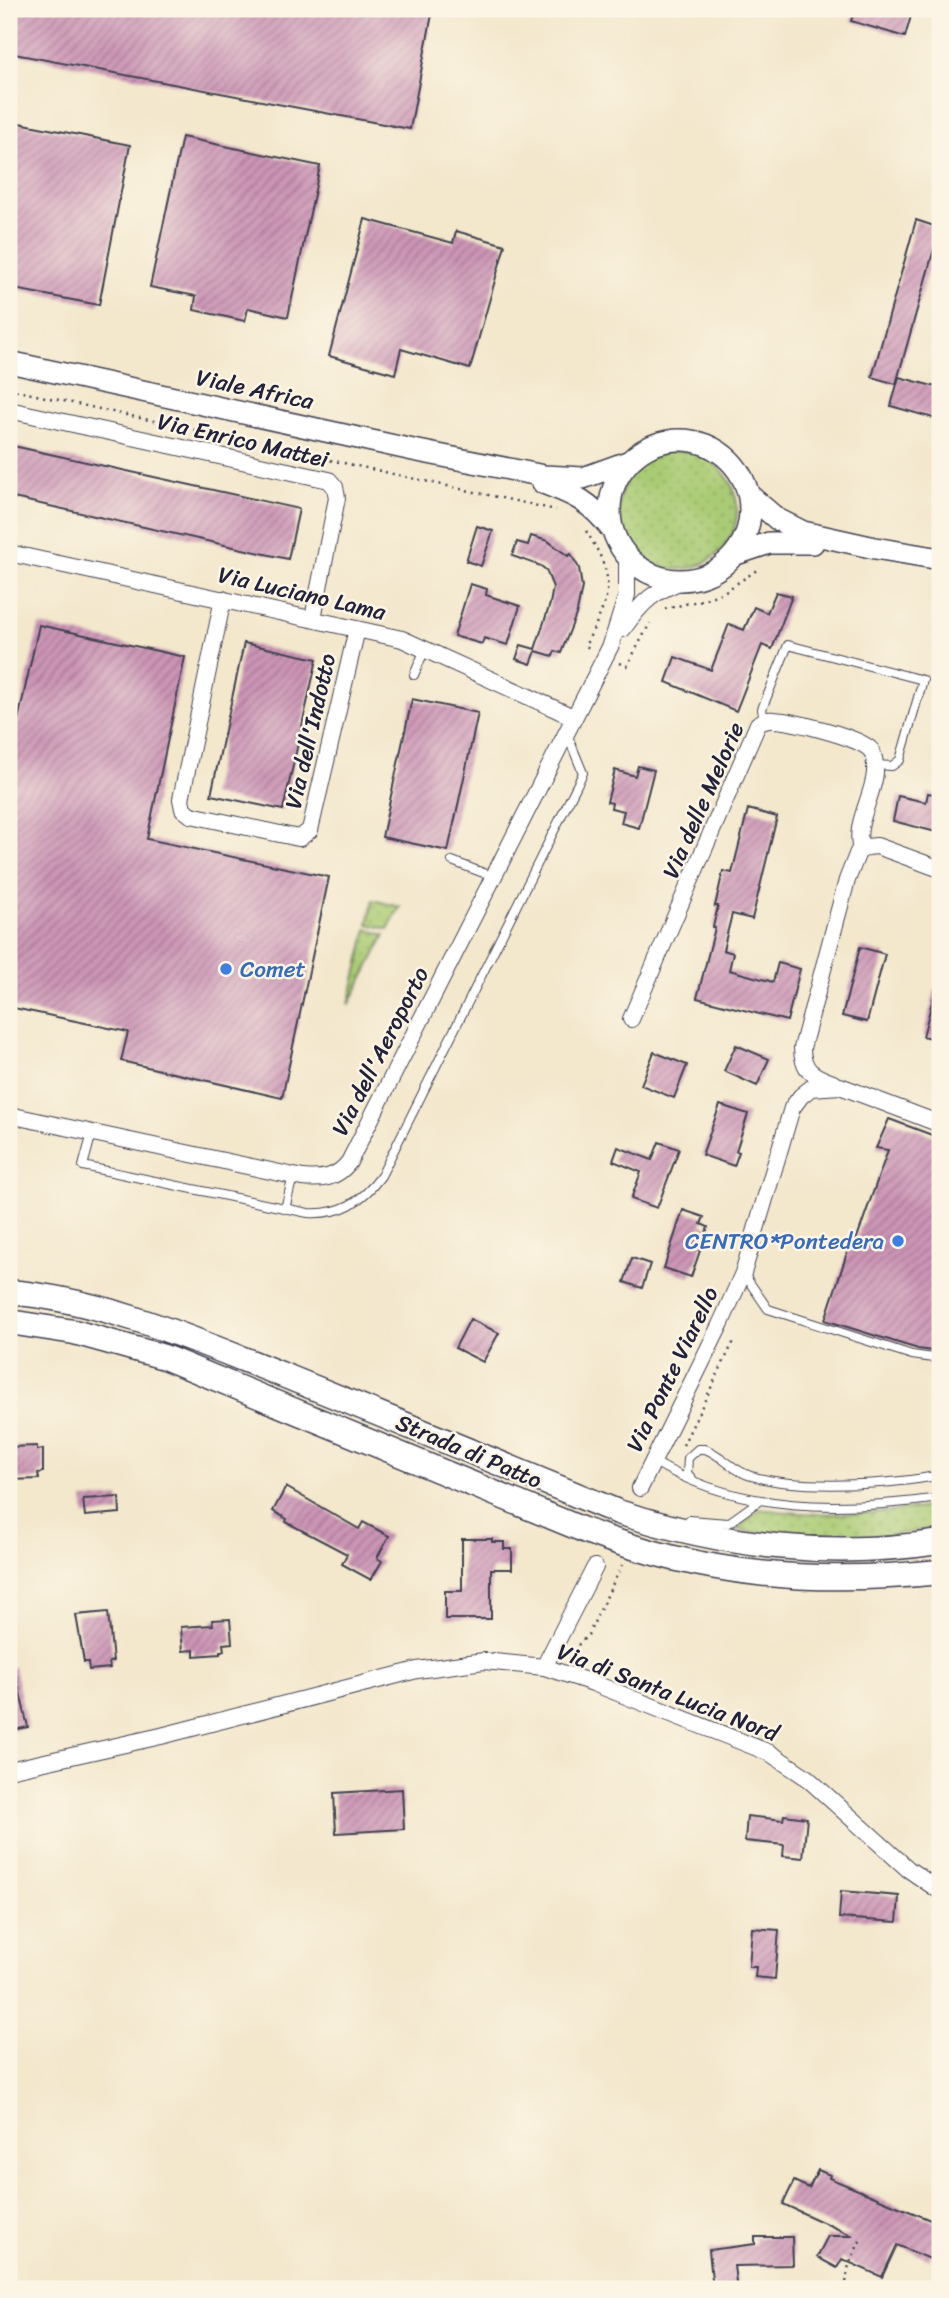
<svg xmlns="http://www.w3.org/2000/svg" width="949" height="2298" viewBox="0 0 949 2298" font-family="Sriracha,sans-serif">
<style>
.grass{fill:url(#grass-dots);stroke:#667658;stroke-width:2}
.building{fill:url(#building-hatch)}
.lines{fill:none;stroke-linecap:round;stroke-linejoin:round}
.lane-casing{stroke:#414051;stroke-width:10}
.street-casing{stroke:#414051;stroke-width:18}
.secondary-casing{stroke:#414051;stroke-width:24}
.primary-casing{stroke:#414051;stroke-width:27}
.path{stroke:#414051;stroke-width:2.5;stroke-dasharray:2 5;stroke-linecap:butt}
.lane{stroke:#fff;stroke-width:8}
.street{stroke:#fff;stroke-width:16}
.secondary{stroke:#fff;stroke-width:21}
.primary{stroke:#fff;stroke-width:24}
.shop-dot{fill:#3f7fe0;stroke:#fcf5e5;stroke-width:2.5}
.labels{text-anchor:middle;stroke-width:5;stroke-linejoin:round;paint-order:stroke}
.street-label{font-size:23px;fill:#22223b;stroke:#fcf5e5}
.shop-label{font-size:23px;fill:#366cbe;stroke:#fcf5e5;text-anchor:start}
</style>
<defs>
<pattern id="grass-dots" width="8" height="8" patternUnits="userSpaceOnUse" patternTransform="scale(1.75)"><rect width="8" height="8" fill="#aacb74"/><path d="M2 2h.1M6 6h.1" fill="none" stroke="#92ae65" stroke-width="1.8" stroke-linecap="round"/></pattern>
<pattern id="building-hatch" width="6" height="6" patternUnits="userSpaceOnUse" patternTransform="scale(1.75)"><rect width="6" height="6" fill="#cc95b6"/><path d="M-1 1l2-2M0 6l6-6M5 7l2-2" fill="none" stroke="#a57995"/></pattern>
</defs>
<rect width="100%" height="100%" fill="#fcf5e5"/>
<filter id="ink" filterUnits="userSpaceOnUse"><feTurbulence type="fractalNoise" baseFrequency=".0143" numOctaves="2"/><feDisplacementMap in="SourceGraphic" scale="14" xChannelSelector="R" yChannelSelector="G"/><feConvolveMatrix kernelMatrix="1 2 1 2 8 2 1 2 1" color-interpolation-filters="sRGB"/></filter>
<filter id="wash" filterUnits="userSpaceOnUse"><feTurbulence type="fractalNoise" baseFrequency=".00686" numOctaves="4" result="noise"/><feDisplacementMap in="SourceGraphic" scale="28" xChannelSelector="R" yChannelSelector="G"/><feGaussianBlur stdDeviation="1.57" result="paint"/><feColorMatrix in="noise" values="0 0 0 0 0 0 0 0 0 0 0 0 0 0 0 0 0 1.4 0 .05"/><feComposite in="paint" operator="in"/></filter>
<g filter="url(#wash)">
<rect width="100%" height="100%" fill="#f3e7cc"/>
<path class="grass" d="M619 510a59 59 0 1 1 118 0a59 59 0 1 1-118 0Z
M373,900L400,907L388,929L368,924Z
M367,929L385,935L349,1005Z
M940,1505V1528L863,1539L807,1538L736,1530L760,1509C821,1517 880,1515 940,1505Z"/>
<g id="blocks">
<path class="building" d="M9,9H433L410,129L9,53Z
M855,9H913L905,37L851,21Z
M9,121L130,145L99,305L9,288Z
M182,137L320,166L288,317L248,308L245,321L194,310L196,296L150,287Z
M365,219L453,243L456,231L505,245L470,369L401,349L395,374L329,356Z
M916,220L940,228L896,384L872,377Z
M899,377L940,388V420L891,406Z
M9,445L299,509L288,559L9,497Z
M477,526L493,531L481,566L466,561Z
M531,536L548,541L568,556L571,554L579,568L582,587L577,612L561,653L555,651L553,656L536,651L531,664L516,659L521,645L535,649L550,604L553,587L546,570L541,566L512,556L517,542L528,545Z
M470,584L487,589L486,595L520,606L508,645L484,638L482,644L454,636Z
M776,592L792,596L772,649L762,645L736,711L666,682L675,657L711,670L729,624L744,630L754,607L767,613Z
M39,625L185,657L147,839L329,877L282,1098L121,1061L128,1032L9,1007V761Z
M244,643L317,659L283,810L211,795Z
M412,699L478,713L448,851L382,837Z
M638,766L654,770L639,828L621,823L624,811L611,808L612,803L607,802L615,770L635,776Z
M928,793L940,795V833L893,821L898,796L926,802Z
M748,809L777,817L752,919L732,914L723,950L733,953L729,970L773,982L778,963L800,969L787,1021L697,998L715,928L713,927L718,906H715L723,871L732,873Z
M860,947L885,954L867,1022L842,1016Z
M936,987L940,988V1041L923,1036Z
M736,1045L769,1059L757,1086L724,1071Z
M654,1052L687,1065L674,1098L641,1085Z
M720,1105L748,1114L736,1151L739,1152L734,1166L702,1155Z
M889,1119L940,1138V1352L918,1349L825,1320L849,1247L853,1249L888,1150L876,1148Z
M659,1142L679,1149L657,1208L631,1199L641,1172L613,1161L618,1147L652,1160Z
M683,1210L704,1217L701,1224L708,1227L691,1277L664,1268Z
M632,1258L650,1264L642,1288L624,1282Z
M470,1319L499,1333L483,1362L455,1348Z
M37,1446V1450L43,1449V1472L38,1473L39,1479L9,1480V1447Z
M286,1487L359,1529L363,1522L389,1536L377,1558L382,1561L371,1580L342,1564L347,1554L286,1522L287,1519L273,1511Z
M119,1497L120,1513L85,1516L83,1499Z
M462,1539H492V1542H504V1549H512V1569H491V1619H445V1591H462Z
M108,1612L113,1661L109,1662L110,1668L89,1670L88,1662H84L76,1615Z
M230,1619L232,1643L223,1644L224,1651H220V1654L194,1656V1650L183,1651L181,1627L213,1625L212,1620Z
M14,1667L28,1727L9,1731V1668Z
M402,1789L404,1829L336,1833L334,1793Z
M784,1815L807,1818L803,1858L783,1856L784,1845L745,1841L747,1816L783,1820Z
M841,1891L899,1896L897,1922L839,1918Z
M752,1928L779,1930L775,1979L755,1977L756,1967H749Z
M818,2170L830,2175L829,2178L940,2224V2235L930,2259L897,2245L882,2277L842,2259L837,2268L817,2257L828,2236H853L783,2204L794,2181L809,2188Z
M755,2237H792L793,2265L734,2266L737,2289H713L709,2250L755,2244Z"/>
</g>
</g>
<g filter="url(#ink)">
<use href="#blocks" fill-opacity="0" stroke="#414051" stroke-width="2"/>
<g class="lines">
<defs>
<path id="lane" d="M414,675L425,649
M764,721L762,709L788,645L923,680L900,760L892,766L875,765
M452,861L494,877
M92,1133L83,1166L308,1213C340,1215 362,1202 381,1176L583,773L567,734
M285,1209L293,1176
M743,1273L768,1309L912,1355L940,1359
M653,1461C740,1514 843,1511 940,1498
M693,1480L687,1473L688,1458L698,1449H705C722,1455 733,1471 751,1476C799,1490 892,1485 940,1475
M689,1520L728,1523L759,1501"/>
<path id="street" d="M9,410L329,480L335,487L337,498L313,618
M9,553L402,639L573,717
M223,599L181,799L183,809L191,815L294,837L300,838L310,830L357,629
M623,629C643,600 654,591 687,579
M631,1019L758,724C763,721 767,719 774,720C793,721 859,737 871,750C887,782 851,817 861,850
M833,1083C813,1076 802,1070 802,1048L847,880L858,852L867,847L877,846L940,869
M9,1115L303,1178C322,1180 337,1178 349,1162L611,645L627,595V556
M640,1488L721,1323L743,1273L792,1108L801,1096L811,1088L840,1086L940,1124
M544,1667L595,1567
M9,1770L161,1736L417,1670L484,1661L544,1667L593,1683L770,1753L806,1777L908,1869L940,1891"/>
<path id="secondary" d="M9,362L413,450L544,476L583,478L630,461
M610 510a70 70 0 1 1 140 0a70 70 0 1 1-140 0Z
M543,483C575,495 591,502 612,530
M749,495L777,519L803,532L875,548L940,559
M736,554L769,543H813"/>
<path id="primary" d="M9,1292C105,1300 194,1340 283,1375C395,1420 506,1466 618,1512C725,1546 828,1559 940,1542
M9,1322L74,1332L164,1357L586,1531C706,1576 813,1585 940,1572"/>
</defs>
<use href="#lane" class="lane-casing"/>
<use href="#street" class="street-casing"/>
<use href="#secondary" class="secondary-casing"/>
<use href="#primary" class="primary-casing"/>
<path class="path" d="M9,389L556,510
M586,531C619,582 610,596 585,646L592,649
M665,609L702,600L724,592L760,568
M620,663L627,666L650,623
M683,1445L733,1343L732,1341
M573,1650L588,1635L622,1565
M845,2289L849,2264L861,2239"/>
<use href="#lane" class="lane"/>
<use href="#street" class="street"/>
<use href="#secondary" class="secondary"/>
<use href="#primary" class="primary"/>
</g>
</g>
<g class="shop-dot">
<circle cx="226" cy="969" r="7"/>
<circle cx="898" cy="1241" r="7"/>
</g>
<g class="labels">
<g class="street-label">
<text transform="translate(255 389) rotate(12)" y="8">Viale Africa</text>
<text transform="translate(243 440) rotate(13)" y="8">Via Enrico Mattei</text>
<text transform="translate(302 593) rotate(13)" y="8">Via Luciano Lama</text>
<text transform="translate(310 731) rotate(-77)" y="8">Via dell'Indotto</text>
<text transform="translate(703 800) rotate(-66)" y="8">Via delle Melorie</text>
<text transform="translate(380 1051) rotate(-63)" y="8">Via dell'Aeroporto</text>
<text transform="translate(672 1369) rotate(-64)" y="8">Via Ponte Viarello</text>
<text transform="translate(469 1451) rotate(23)" y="8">Strada di Patto</text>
<text transform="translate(668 1692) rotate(21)" y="8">Via di Santa Lucia Nord</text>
</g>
<g class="shop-label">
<text x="240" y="977">Comet</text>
<text x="884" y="1249" text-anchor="end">CENTRO*Pontedera</text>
</g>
</g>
<rect width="949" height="2298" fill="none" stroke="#fcf5e5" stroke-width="35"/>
</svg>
